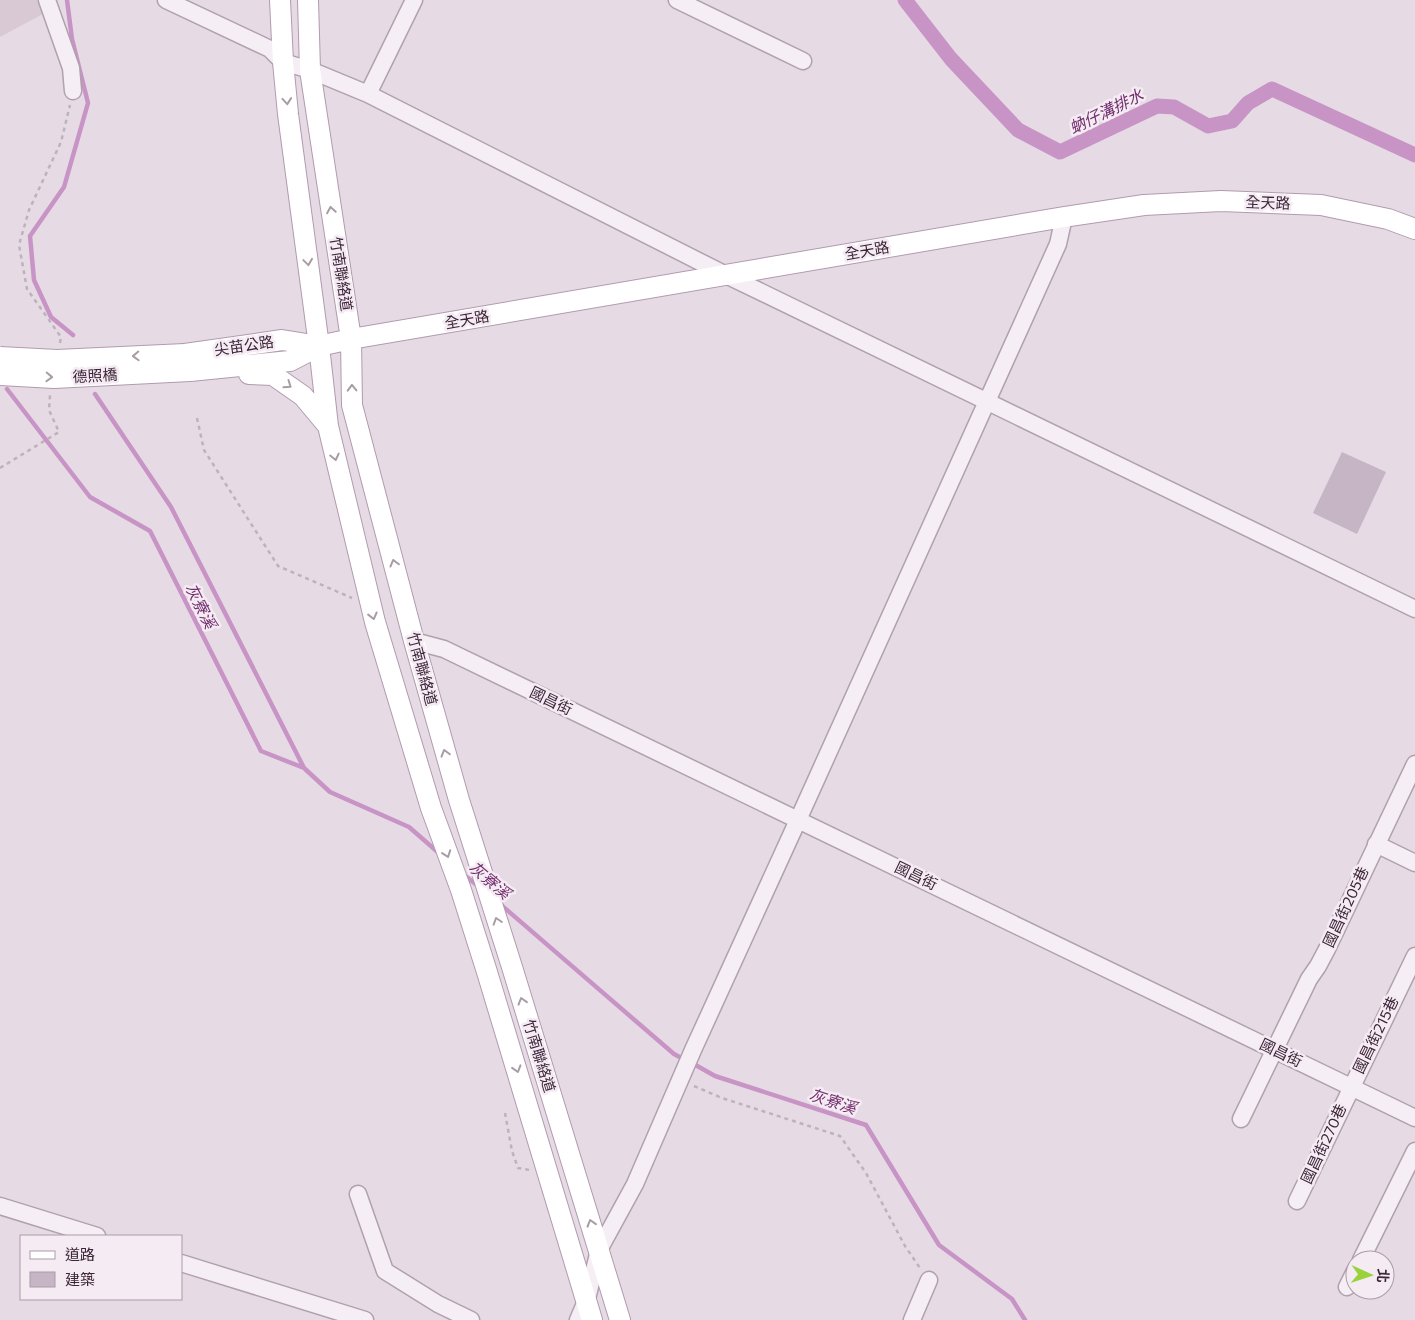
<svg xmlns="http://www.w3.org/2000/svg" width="1415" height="1320" viewBox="0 0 1415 1320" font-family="Commissioner,'Noto Sans TC',sans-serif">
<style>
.built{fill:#d8c9d5}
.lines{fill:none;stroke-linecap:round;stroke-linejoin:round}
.stream{stroke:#c894c6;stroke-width:4.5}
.canal{stroke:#c894c6;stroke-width:15}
.building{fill:#c6b5c4}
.minor-casing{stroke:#b0a1ae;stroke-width:19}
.major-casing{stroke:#b29aaf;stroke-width:22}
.path{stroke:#beb2bc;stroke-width:2.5;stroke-dasharray:4 4;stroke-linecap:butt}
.minor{stroke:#f5eef4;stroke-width:16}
.major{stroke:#fff;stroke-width:20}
.major-bridge-casing{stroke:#b29aaf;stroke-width:22;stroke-linecap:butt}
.major-bridge{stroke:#fff;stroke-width:20}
.oneway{stroke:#a89da6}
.labels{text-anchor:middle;stroke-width:5;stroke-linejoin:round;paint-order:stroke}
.street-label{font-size:15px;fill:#3d2539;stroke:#f4ebf3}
.water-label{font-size:16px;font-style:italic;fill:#722e6d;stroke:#f4ebf3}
</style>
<rect width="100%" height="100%" fill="#e6dbe5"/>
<path class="built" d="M0,0H37L43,14L0,37Z"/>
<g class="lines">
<path class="stream" d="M67,0L72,39L88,103L64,187L30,236L34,280L51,317L73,335
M7,389L90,497L150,531L261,751L304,768L330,792L409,827L440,854
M95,394L171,507L304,768
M463,874L478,886
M500,904L674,1054L685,1060
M692,1063L715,1076L866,1125L939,1245L1012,1299L1025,1320"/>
<path class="canal" d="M905,0L951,59L1018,130L1060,152L1157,106L1174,107L1208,126L1232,121L1248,103L1272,89L1415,155"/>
</g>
<path class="building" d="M1342,452L1386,472L1357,534L1313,513Z"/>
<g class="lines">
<defs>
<path id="minor" d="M47,0L71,68L73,91
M166,0L270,49L283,62L310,70L368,94L726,275L1415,609
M677,0L803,61
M368,94L414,0
M414,641L444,649L1415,1118
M1376,844L1415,863
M1241,1119L1309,979L1318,966L1327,949L1415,764
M358,1194L385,1271L438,1304L471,1320
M1297,1201L1415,956
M0,1206L97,1236
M1361,1260L1415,1151
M181,1263L365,1320
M1347,1287L1355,1271
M578,1320L587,1299L599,1250L635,1184L693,1050L798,820L1058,244L1064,217
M912,1320L929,1280"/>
<path id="major" d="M280,0L283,62L288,114L319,346L328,426L375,622L431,808L461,890L487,972L592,1320
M308,0L310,70L351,339L352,405L414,641L459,800L512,967L620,1320
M185,354L282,340L319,346
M190,371L290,361L319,346L351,339L1064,217L1144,205L1221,201L1321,205L1388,219L1415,229
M249,374L273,375L303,396L328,426"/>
</defs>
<use href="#minor" class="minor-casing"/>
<use href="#major" class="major-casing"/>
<path class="path" d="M60,343L61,337L27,289L19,245L29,210L61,142L70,105
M197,418L204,450L278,566L352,598
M0,468L59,432L49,410L50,395
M694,1086L722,1098L840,1136L866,1173L905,1246L920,1268
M505,1113L512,1151L518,1168L530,1170"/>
<use href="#minor" class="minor"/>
<use href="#major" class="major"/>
<defs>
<path id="major-bridge" d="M0,357L57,360L185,354
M0,375L54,378L190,371"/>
</defs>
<use href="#major-bridge" class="major-bridge-casing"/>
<use href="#major-bridge" class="major-bridge"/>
</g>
<defs><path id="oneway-chevron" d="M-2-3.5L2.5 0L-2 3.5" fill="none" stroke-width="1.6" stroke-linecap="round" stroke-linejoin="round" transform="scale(1.25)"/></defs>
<g class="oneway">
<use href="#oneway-chevron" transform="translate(287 101) rotate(85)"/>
<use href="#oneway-chevron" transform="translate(331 210) rotate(-99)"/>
<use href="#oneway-chevron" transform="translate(308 262) rotate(82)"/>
<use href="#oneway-chevron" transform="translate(136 356) rotate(178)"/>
<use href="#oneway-chevron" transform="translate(49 377) rotate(2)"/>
<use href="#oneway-chevron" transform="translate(288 385) rotate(35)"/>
<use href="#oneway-chevron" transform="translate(352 388) rotate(-91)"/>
<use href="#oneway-chevron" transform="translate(335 457) rotate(77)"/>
<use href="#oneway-chevron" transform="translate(394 563) rotate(-105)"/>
<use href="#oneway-chevron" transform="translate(373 616) rotate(76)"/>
<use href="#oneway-chevron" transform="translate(445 753) rotate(-106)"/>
<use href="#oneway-chevron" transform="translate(447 854) rotate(70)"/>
<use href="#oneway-chevron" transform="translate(497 921) rotate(-108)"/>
<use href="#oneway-chevron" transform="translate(522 1001) rotate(-107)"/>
<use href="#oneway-chevron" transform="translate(517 1069) rotate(73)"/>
<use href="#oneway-chevron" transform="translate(591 1223) rotate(-107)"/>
</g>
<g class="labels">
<g class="street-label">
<text transform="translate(1268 203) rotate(2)" y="5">全天路</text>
<text transform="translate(867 251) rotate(-10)" y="5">全天路</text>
<text transform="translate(341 274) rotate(81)" y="5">竹南聯絡道</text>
<text transform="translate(467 320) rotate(-10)" y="5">全天路</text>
<text transform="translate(244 346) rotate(-8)" y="5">尖苗公路</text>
<text transform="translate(95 376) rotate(-3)" y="5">德照橋</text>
<text transform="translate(422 669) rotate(75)" y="5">竹南聯絡道</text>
<text transform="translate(551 701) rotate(26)" y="5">國昌街</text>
<text transform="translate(916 876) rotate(26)" y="5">國昌街</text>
<text transform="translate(1346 907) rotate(-65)" y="5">國昌街205巷</text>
<text transform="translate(1376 1035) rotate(-64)" y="5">國昌街215巷</text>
<text transform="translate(1281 1053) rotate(26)" y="5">國昌街</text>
<text transform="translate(539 1056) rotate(73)" y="5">竹南聯絡道</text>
<text transform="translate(1324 1144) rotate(-65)" y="5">國昌街270巷</text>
</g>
<g class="water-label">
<text transform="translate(1106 111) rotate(-26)" y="6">蚋仔溝排水</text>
<text transform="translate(201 606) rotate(63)" y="6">灰寮溪</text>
<text transform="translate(490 880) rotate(40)" y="6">灰寮溪</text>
<text transform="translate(833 1101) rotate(18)" y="6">灰寮溪</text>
</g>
</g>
<rect x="20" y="1235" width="162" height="65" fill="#f4ebf3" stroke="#ab9ca9"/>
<rect x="30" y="1251" width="25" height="8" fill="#ffffff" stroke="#ab9ca9"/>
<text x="65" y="1260" font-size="15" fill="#3d2539">道路</text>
<rect x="30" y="1272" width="25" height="15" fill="#c6b5c4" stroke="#ab9ca9"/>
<text x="65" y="1285" font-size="15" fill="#3d2539">建築</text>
<g transform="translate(1370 1275) rotate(93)"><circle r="24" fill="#f4ebf3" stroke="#ab9ca9"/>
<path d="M0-4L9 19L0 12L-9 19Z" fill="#99d23a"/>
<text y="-8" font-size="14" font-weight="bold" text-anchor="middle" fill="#3d2539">北</text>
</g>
</svg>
